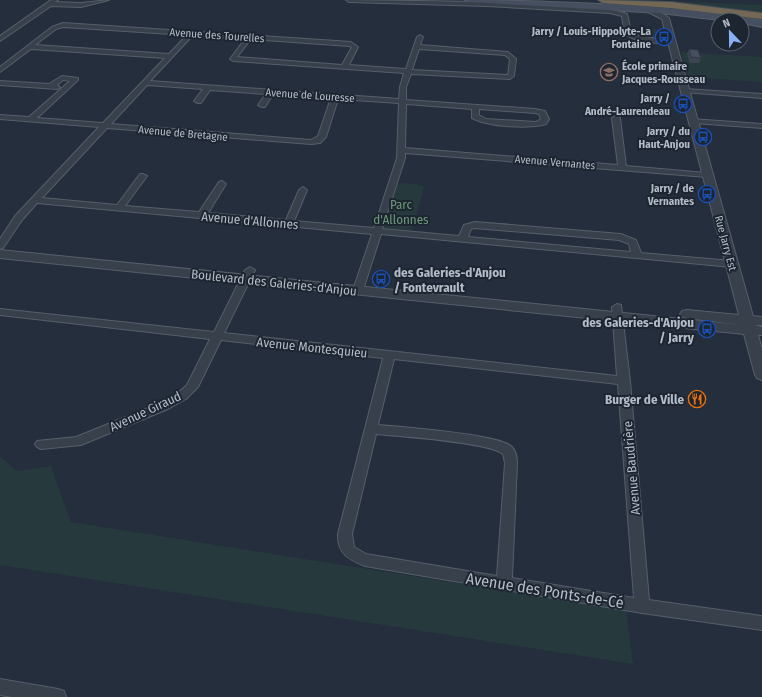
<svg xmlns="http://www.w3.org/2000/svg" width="762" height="697" viewBox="0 0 762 697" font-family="'Fira Sans Condensed',sans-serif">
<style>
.green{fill:#263a3d}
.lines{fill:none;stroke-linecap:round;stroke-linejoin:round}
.minor-casing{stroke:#565e6a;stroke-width:2}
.tertiary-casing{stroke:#565e6a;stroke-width:2}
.secondary-casing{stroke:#565e6a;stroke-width:2}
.motorway-casing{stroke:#434b57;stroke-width:2}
.minor{fill:#38404c;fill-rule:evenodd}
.tertiary{fill:#38404c;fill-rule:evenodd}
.secondary{fill:#464f5f;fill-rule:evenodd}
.motorway{fill:#726855;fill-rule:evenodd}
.wall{fill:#3b4453}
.building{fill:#454f60;stroke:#303743}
.labels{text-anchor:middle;stroke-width:4;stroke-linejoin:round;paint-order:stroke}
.far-poi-label{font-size:11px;font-weight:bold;fill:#b3bbc8;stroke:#1d2531;text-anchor:end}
.far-street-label{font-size:11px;fill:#b3bbc8;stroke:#1d2531}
.park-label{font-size:13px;fill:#6b9877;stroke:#1d2531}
.street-label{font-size:13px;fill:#b3bbc8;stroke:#1d2531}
.poi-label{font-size:13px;font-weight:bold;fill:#b3bbc8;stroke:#1d2531;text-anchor:end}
.near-street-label{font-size:16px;fill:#b3bbc8;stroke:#1d2531}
</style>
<rect width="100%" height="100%" fill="#242e3c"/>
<path class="green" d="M638,0L762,5V14Z
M649,28L656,29L665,39H654L646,36L644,30Z
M681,52L762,57V82L688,77Z
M403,183L416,184L424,187L412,230L380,228L392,184Z
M0,456L17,471L51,466L71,522L626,610L633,664L0,565Z"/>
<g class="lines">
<defs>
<path id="minor" d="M51,0H58L55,2L81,3L109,0L81,7L51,6L0,41V36Z
M346,0L486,2L610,9L627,14L631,32L634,35L675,42L672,44C661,43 630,43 625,32C623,27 623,21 622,16L610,13L486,6L349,2Z
M63,23L351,42L358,47L349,65L406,69L417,37L420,35L423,37L420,45L508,52L516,59L514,76L510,79L411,74L406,87V100L535,109L545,111L549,119L546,124C528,129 489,127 472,118V109L406,104L405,148L618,165L612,118L616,116L620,118L626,166L707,173L711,175L707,177L405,153V158L382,229L459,236L464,225L475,222L621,234L636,240L641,253L732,261L737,264L732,267L381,234L363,290L358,293L353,290L372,234L37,203L22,220L3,248L0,249V239L15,216L99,127L0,119V115L29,117L70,81L63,80L57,85L60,87L57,89L0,85V81L49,84L62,76L78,78V80L37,118L103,123L165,58L31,49L0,72V67L52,27ZM63,27L187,35L169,54L35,45L56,29ZM193,35L245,39L230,59L233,61L404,73L400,87L399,99L150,81ZM251,39L349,46L352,47L342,65L237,57ZM419,49L505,55L510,59L508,75L412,70ZM147,85L203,89L194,101L198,103H201L210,90L266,94L258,105L262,107H265L273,94L331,98L318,136L311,140L111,124ZM338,99L399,103L397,158L374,228L294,221L307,190L303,187L299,190L286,220L208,213L226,184L222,181L219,182L199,212L125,206L147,176L143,174H140L117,205L42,198L107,128L311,144L320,143L326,137ZM479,109L535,113L539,114L541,119L536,122L486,119L479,115ZM475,228L619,240L629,244L631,252L468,237L471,229Z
M685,89L762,94V98L683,92L681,91Z
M691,119L762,124V128L694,123L690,121Z
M250,267L255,270L224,333L617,376L612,307L617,304L621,305L630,381L649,600L762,616V630L642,613L365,566C349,560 337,553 338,534L383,358L221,340L198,387L186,399L168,409L81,445L41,449L37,447L35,444L37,441L76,437L160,403L178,393L187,385L210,339L0,315V309L214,332L245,270ZM394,359L618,384L634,598L512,578L517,463C517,457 515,450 511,446C496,434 401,427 378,425ZM376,434C398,436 489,442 503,454L505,463L497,576L366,554L354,547L352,534Z
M0,679L58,689L64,691L66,697H12L0,695Z"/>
<path id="tertiary" d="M648,8H654L669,18L753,316L762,317V325H755L762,327V335H758L762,349V380L757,378L755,375L744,334L0,258V250L742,325L687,318L682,317L680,314L682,311L687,310L739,315L662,19L648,12Z"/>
<path id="secondary" d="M465,0C511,0 556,2 602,4C655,7 709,11 762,21V27L742,23V20H720L659,13L469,2Z"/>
<path id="motorway" d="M598,0L671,2L762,13V19L671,8L603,3Z"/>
</defs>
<use href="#minor" class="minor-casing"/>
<use href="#tertiary" class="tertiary-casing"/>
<use href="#secondary" class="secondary-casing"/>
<use href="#motorway" class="motorway-casing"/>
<use href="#minor" class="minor"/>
<use href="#tertiary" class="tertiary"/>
<use href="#secondary" class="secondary"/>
<use href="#motorway" class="motorway"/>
</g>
<path class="wall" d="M689,49L701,58L699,63H690L687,54Z"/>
<path class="building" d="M689,49L698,50L701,58L691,57Z"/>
<defs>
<symbol id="bus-ring" viewBox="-11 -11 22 22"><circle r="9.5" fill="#1d2531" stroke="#1a4fb4" stroke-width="1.5"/><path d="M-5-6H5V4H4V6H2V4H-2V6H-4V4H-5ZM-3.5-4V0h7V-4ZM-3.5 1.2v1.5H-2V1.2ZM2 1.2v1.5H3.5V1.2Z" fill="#1a4fb4"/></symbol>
<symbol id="school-ring" viewBox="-11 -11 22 22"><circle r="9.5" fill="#1d2531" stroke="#8d6e63" stroke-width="1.5"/><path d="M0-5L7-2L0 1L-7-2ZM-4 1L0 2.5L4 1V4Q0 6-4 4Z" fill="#8d6e63"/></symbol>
<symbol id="restaurant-ring" viewBox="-11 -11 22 22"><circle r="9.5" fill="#1d2531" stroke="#e8710a" stroke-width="1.5"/><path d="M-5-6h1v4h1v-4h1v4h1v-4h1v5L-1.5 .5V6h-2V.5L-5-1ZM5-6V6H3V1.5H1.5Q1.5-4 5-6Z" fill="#e8710a"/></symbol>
</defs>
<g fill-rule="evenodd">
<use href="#bus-ring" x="654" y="27" width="20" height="20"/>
<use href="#school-ring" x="599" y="62" width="20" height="20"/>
<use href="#bus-ring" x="673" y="94" width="20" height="20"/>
<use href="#bus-ring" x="693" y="127" width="20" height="20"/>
<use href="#bus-ring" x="697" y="184" width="20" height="20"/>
<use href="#bus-ring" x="371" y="269" width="20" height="20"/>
<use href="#bus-ring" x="697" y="319" width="20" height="20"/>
<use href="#restaurant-ring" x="687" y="389" width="20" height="20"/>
</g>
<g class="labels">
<g class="far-poi-label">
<text x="651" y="35">Jarry / Louis-Hippolyte-La<tspan x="651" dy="13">Fontaine</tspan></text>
<text x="622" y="70" text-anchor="start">École primaire<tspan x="622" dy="13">Jacques-Rousseau</tspan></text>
<text x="670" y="102">Jarry /<tspan x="670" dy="13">André-Laurendeau</tspan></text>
<text x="690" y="135">Jarry / du<tspan x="690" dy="13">Haut-Anjou</tspan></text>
<text x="694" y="192">Jarry / de<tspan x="694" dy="13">Vernantes</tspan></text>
</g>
<g class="far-street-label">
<text transform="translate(217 35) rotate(4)" y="4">Avenue des Tourelles</text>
<text transform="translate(310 95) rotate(4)" y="4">Avenue de Louresse</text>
<text transform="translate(183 133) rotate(5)" y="4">Avenue de Bretagne</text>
<text transform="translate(555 162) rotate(5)" y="4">Avenue Vernantes</text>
<text transform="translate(726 243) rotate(75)" y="4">Rue Jarry Est</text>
</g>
<g class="park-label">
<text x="401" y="209">Parc<tspan x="401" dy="15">d'Allonnes</tspan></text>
</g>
<g class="street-label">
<text transform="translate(250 220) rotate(5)" y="5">Avenue d'Allonnes</text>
<text transform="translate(274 282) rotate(6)" y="5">Boulevard des Galeries-d'Anjou</text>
<text transform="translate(312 347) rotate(6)" y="5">Avenue Montesquieu</text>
<text transform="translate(145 411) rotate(-25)" y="5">Avenue Giraud</text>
<text transform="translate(631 468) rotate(-95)" y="5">Avenue Baudrière</text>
</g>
<g class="poi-label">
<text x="394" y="277" text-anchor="start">des Galeries-d'Anjou<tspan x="394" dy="15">/ Fontevrault</tspan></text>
<text x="694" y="327">des Galeries-d'Anjou<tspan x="694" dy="15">/ Jarry</tspan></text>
<text x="684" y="404">Burger de Ville</text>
</g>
<g class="near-street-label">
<text transform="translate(545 590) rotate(9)" y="6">Avenue des Ponts-de-Cé</text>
</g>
</g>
<g transform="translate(730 32) rotate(338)"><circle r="19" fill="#1d2531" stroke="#59616d"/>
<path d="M0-3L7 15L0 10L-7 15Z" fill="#8ab1f6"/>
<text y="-6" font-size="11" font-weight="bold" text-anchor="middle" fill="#b3bbc8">N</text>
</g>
</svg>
